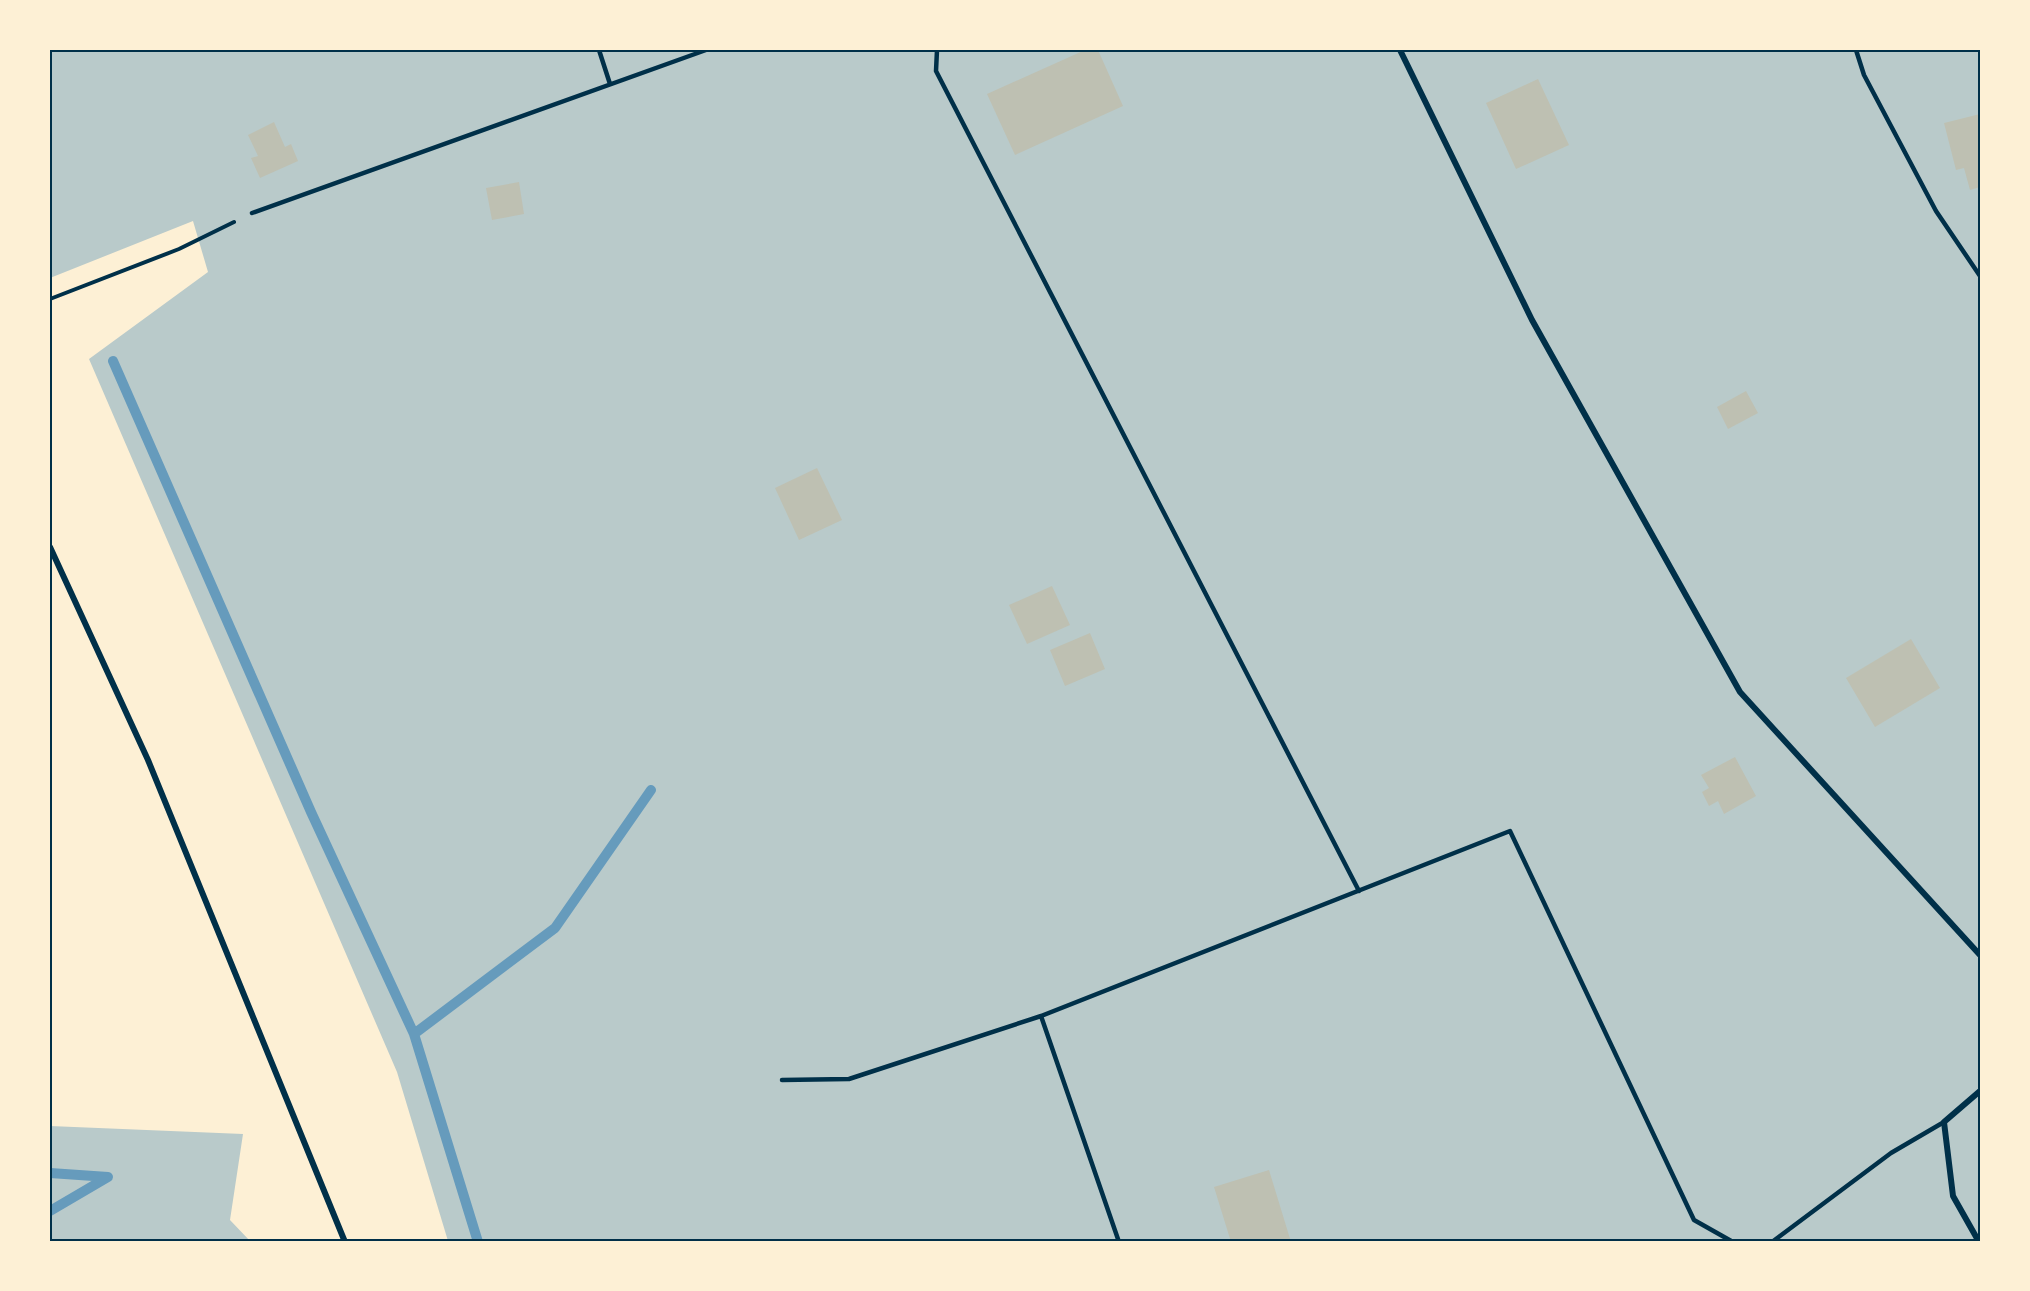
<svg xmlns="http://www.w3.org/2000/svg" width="2030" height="1291" viewBox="0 0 2030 1291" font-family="'Fira Sans Condensed',sans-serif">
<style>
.green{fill:#b9caca}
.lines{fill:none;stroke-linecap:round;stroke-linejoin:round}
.stream{stroke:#669bbc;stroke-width:10}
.building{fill:#bec0b2}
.path{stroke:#003049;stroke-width:4}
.service{stroke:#003049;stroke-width:4.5}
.minor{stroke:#003049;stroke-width:6}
.neatline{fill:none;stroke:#003049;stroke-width:2}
</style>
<rect width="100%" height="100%" fill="#fdf0d5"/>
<path class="green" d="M50,50H1980V1241H448L397,1072L89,359L208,272L193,221L50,278Z
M50,1126L243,1134L230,1220L250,1241H50Z"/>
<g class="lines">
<path class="stream" d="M113,361L311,812L414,1034L478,1242
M414,1034L555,928L651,790
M50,1173L108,1177L50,1211"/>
</g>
<path class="building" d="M1085,50H1098L1123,106L1015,155L987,94Z
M1538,79L1569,145L1516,169L1486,103Z
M1980,114V187L1970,190L1964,168L1956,170L1944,123Z
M274,122L285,147L291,144L298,161L260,178L251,158L258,156L248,135Z
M519,182L524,214L492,220L486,188Z
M1746,391L1758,413L1728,429L1717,407Z
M817,468L842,520L799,540L775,488Z
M1052,586L1070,625L1027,644L1009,605Z
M1090,633L1105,669L1065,686L1050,650Z
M1911,639L1940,688L1875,727L1846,678Z
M1735,757L1756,796L1724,814L1718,801L1709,806L1702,792L1709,788L1701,775Z
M1269,1170L1291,1242H1231L1214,1187Z"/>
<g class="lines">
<path class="path" d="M50,299L179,249L234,222"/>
<path class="service" d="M599,50L610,84
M937,50L936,71L1359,891
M1856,50L1864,75L1936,211L1980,276
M252,213L706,50
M1041,1016L1119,1242
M782,1080L849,1079L1041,1016L1510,831L1694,1220L1733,1242
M1772,1242L1891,1153L1944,1122"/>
<path class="minor" d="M1400,50L1532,320L1740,692L1980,955
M50,547L148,760L345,1242
M1979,1242L1953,1196L1944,1122L1980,1091"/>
</g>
<rect width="2030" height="1291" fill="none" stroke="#fdf0d5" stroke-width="102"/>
<rect x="51" y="51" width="1928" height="1189" class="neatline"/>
</svg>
